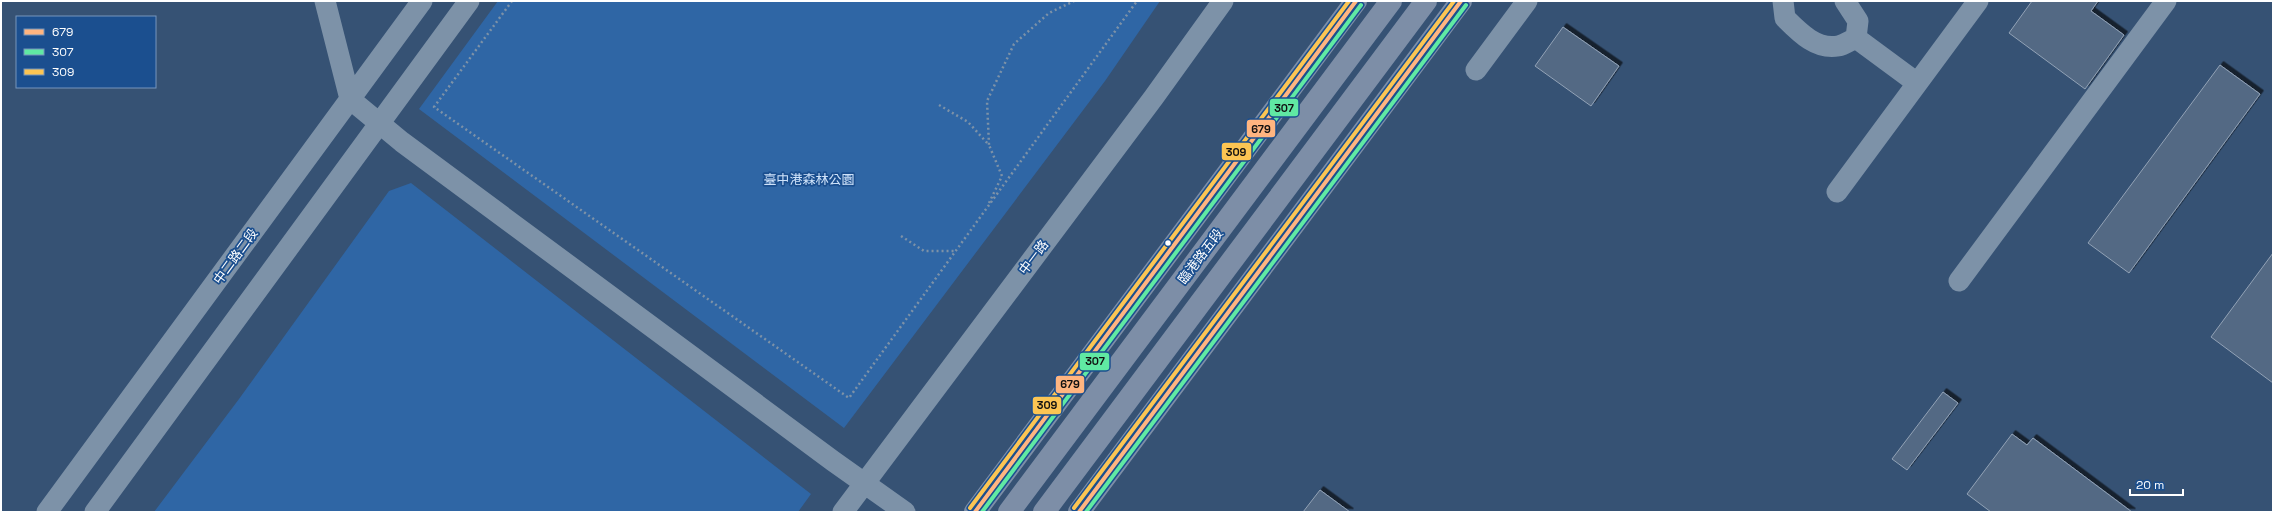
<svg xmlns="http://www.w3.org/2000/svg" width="2274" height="513" viewBox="0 0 2274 513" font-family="'Space Grotesk','Noto Sans TC',sans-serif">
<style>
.green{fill:#2f66a5}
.building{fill:#526984;stroke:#92a2b6;filter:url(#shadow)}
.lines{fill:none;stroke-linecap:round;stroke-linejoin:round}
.path{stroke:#7d92a8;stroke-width:2.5;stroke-dasharray:2 3;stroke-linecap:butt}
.minor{stroke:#7d92a8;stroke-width:21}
.major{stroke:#7d8ea7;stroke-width:22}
.bus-1-casing{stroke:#1b4f8f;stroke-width:7}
.bus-2-casing{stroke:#1b4f8f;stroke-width:7}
.bus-3-casing{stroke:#1b4f8f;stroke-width:7}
.bus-1{stroke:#ffb580;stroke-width:4}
.bus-2{stroke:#60e9a3;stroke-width:4}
.bus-3{stroke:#fcc553;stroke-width:4}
.bus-dot{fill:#fff;stroke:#1b4f8f;stroke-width:1.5}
.labels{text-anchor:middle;stroke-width:3.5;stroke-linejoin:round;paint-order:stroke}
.park-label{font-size:13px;fill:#cfe3fa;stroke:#1b4f8f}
.street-label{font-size:13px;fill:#fff;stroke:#1b4f8f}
.line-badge{stroke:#1b4f8f;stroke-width:1.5}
.pale-badge-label{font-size:11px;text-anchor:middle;font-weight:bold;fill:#111}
</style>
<defs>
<filter id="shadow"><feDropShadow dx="3.5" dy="-3.5" stdDeviation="0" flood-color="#0009"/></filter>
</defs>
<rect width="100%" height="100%" fill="#365274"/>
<path class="green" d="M498,1H1160L1105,81L844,428L419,109Z
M411,183L811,494L798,512H154L239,399L389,191Z"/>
<path class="building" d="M2032,1H2098L2091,11L2124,35L2085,89L2009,33Z
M1563,27L1619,66L1591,106L1535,66Z
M2220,65L2260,94L2129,273L2088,243Z
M2273,253V383L2211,337Z
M1943,392L1958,403L1907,470L1892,459Z
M2012,434L2027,445L2033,438L2132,512H1991L1967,494Z
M1320,490L1350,512H1303Z"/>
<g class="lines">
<path class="path" d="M512,1L434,107L849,398L1137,1
M939,105L968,122L989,145L987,101L1014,44L1049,13L1074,1
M989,203L1002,176L989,145
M901,236L924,251H956"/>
<path class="minor" d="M325,1L350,99L402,142L833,461L905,512
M1783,1L1785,18C1799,32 1816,50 1838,46C1844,45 1851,40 1856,38
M1845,1L1858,21L1856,38
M1856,38L1917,83
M1476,70L1527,1
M1837,192L1978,1
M1959,281L2166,1
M47,512L422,1
M95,512L469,1
M843,512L1154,97L1223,1"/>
<path class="major" d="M975,512L1356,1
M1009,512L1391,1
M1044,512L1426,1
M1079,512L1461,1"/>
<defs>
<path id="bus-1" d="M975,512L1356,1
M1079,512L1461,1"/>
<path id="bus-2" d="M982,512L1361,5
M1086,512L1466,5"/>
<path id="bus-3" d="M970,508L1349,1
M1074,508L1454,1"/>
</defs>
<use href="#bus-1" class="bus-1-casing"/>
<use href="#bus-2" class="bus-2-casing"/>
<use href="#bus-3" class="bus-3-casing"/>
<use href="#bus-1" class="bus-1"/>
<use href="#bus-2" class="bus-2"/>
<use href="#bus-3" class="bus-3"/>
</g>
<circle class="bus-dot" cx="1168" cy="243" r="3.5"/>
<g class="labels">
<g class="park-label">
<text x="809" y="184">臺中港森林公園</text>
</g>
<g class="street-label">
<text transform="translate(235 256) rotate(-54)" y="5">中二路二段</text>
<text transform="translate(1200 256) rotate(-53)" y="5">臨港路五段</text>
<text transform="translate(1033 257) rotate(-53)" y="5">中一路</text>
</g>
</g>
<g class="line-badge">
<rect x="1269" y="98" width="30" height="19" rx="4" fill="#60e9a3"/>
<rect x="1246" y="119" width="30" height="19" rx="4" fill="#ffb580"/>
<rect x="1221" y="142" width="31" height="19" rx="4" fill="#fcc553"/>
<rect x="1079" y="352" width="31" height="19" rx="4" fill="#60e9a3"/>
<rect x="1055" y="375" width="30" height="19" rx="4" fill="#ffb580"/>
<rect x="1032" y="396" width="30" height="19" rx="4" fill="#fcc553"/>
</g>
<g class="pale-badge-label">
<text x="1284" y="112">307</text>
<text x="1261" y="133">679</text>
<text x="1236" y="156">309</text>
<text x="1095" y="365">307</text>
<text x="1070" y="388">679</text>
<text x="1047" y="409">309</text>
</g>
<rect width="2274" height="513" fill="none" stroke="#ffffff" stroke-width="4"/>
<rect x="16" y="16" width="140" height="72" fill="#1b4f8f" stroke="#7695bc"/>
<rect x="24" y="29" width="20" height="6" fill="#ffb580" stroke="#7695bc"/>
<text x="52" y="36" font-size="12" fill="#ffffff">679</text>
<rect x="24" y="49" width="20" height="6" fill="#60e9a3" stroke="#7695bc"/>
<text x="52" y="56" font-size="12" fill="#ffffff">307</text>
<rect x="24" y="69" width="20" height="6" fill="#fcc553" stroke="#7695bc"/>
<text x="52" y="76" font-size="12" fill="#ffffff">309</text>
<path d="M2130 489v6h53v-6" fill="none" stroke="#ffffff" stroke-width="2"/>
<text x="2136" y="489" font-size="12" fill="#ffffff" stroke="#1b4f8f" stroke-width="3" paint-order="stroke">20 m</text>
</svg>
